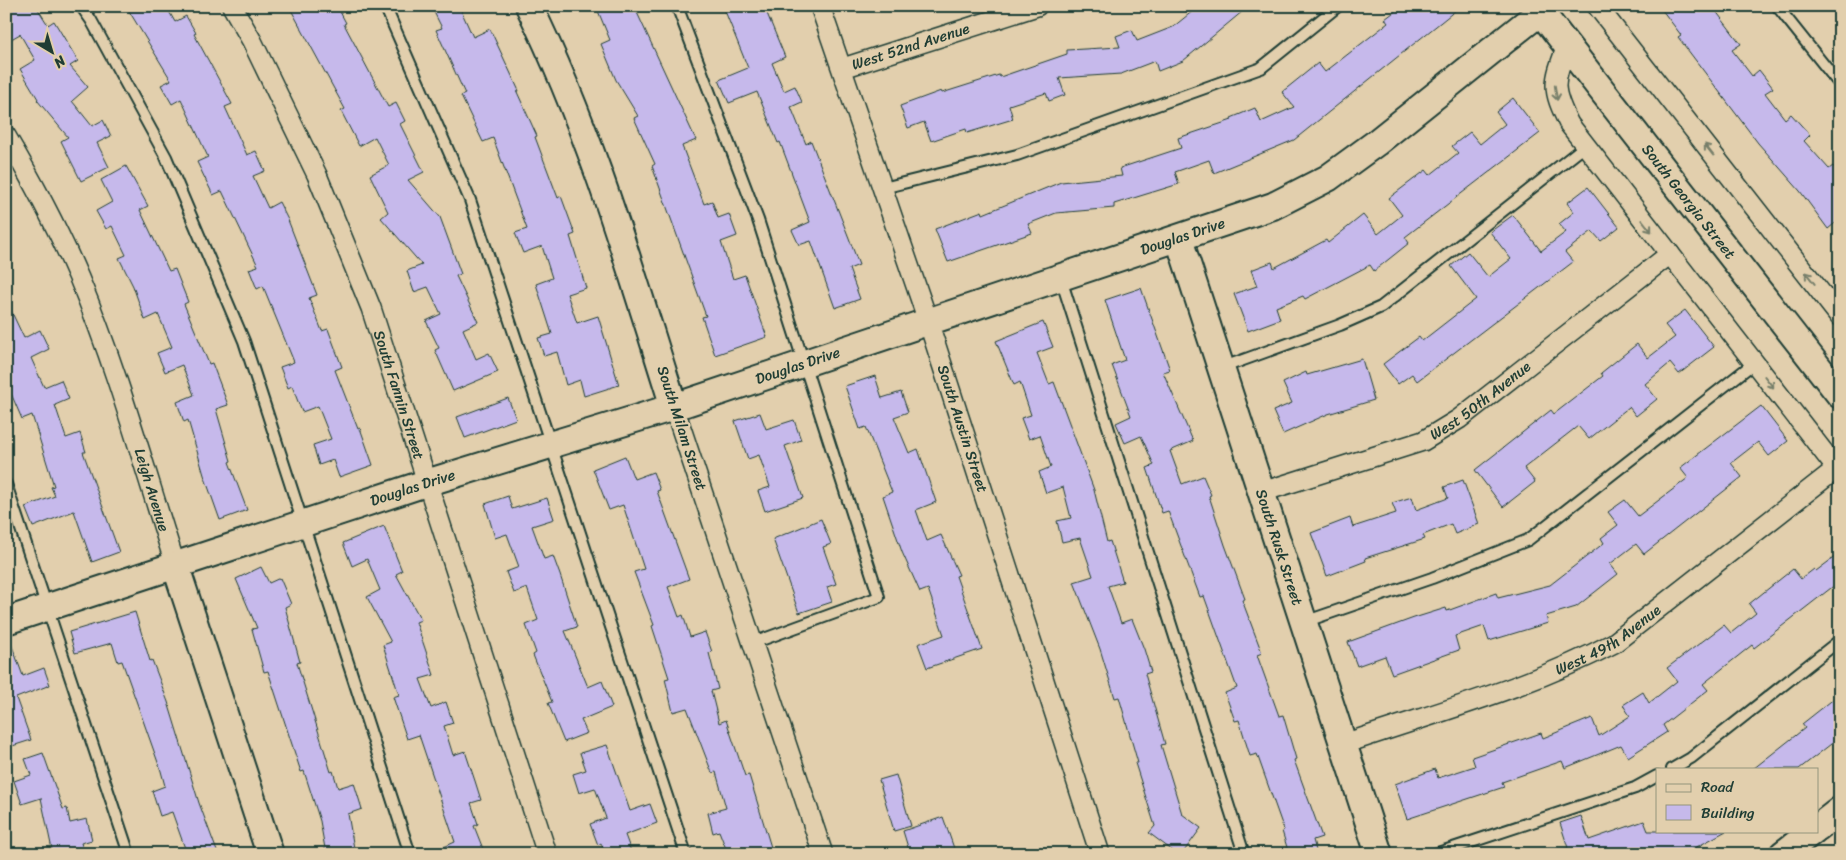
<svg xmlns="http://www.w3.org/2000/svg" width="1846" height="860" viewBox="0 0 1846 860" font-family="Sriracha,sans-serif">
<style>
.building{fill:#c6b9eb;stroke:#1f3d34}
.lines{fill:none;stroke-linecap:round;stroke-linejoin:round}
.lane-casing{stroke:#1f3d34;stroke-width:14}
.street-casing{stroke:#1f3d34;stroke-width:22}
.secondary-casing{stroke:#1f3d34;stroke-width:30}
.lane{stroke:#e2cfad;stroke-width:10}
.street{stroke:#e2cfad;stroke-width:19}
.secondary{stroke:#e2cfad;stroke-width:26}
.oneway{stroke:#777f6a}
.labels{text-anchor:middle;stroke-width:4.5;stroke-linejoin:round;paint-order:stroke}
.street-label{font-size:15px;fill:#1f3d34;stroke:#e2cfad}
</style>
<rect width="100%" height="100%" fill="#e2cfad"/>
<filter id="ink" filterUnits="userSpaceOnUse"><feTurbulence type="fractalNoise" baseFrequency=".02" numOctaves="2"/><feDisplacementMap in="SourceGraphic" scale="10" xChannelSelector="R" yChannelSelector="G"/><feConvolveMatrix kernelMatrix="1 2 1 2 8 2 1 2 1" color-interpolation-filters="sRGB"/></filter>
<g filter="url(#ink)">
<path class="building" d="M6,6H36L48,25L54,21L78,61L70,66L88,87L72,101L92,126L103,120L111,136L97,143L109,167L81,181L61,141L68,137L37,100L38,99L20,69L35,60L20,34L6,42Z
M126,6H166L175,22L186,16L196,33L194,34L232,104L225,107L247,155L256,151L265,171L253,176L268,208L279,202L288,220L317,295L309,298L322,331L328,329L342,367L335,370L358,429L360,428L373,465L339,477L333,460L319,465L313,445L331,439L318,406L302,412L292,386L288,388L280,367L294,362L263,286L257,289L249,269L258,266L222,191L213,195L197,162L208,157L181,99L172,104L161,85L171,80Z
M289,6H337L346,23L344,24L388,107L396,103L405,121L400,124L424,172L408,180L440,217L461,274L456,276L478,322L463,329L476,359L489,353L498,372L453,391L435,350L439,348L426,321L441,314L428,287L414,292L407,271L422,265L381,218L388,212L370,175L389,165L375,137L359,146L341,111L345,109Z
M431,6H459L473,37L490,29L519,91L517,92L537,136L535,137L558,198L561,196L575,234L570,236L586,288L567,294L577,323L598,316L619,385L584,396L580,380L566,385L557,352L544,356L538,338L552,334L536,284L552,278L542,246L523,253L515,233L527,229L493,138L483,142L461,96L465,94L436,30L442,28Z
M596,6H634L696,140L682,146L704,204L712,201L718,218L729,214L737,236L721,242L733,279L745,275L767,337L715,355L702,317L706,316L652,166L655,164L634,118L638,116L616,80L601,44L610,40Z
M723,6H764L785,57L772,63L784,91L795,86L802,102L791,107L806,144L811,141L849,238L859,265L849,269L860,299L835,308L811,241L799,245L792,230L810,222L780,142L778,143L757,92L729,103L719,80L748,68Z
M1199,6H1249L1183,61L1158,71L1155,61L1121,74L1059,78L1065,95L1049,101L1046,93L1009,105L1013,119L967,133L966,129L931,141L924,122L908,128L900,106L941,91L942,93L999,75L1000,77L1067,54V50L1120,47L1116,36L1132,30L1137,41L1173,27Z
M1402,6H1461L1294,140L1214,173L1209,160L1175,172L1179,184L1114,204V208L1056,213L1028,224L1032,233L948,262L935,229L982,211L983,214L1061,182L1122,176L1120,168L1181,148L1178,138L1232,120L1231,118L1255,108L1261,122L1294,107L1282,92L1318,63L1325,72L1388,23L1385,19Z
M1659,6H1712L1741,44L1732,50L1752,76L1759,70L1773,88L1765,93L1785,119L1791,114L1810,135L1804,141L1829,169L1833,166L1840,175V219L1828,229L1800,191L1758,143L1678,37L1681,35Z
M1513,98L1540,133L1405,237L1409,243L1374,271L1370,265L1305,299L1303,296L1276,307L1280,319L1248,331L1234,294L1257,286L1251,270L1272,262L1274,268L1326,240L1328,243L1363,215L1378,234L1402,215L1389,198L1426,170L1430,175L1458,153L1452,146L1470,132L1480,144L1505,124L1496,112Z
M126,166L148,206L140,210L169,271L175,269L188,302L184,304L209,364L212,363L228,405L216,409L231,461L229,462L247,510L220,520L204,475L188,420L184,422L177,402L194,395L182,365L165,372L157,353L172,347L158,314L145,320L133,286L119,258L126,255L112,226L106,229L96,211L112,202L101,180Z
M1588,187L1619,227L1601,241L1592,231L1565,252L1573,262L1417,381L1412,374L1398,384L1383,364L1419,337L1422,341L1476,299L1451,266L1468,252L1488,277L1511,259L1490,232L1513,215L1541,251L1566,232L1559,224L1574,212L1567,203Z
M1141,288L1170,370L1163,372L1193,441L1170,451L1182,484L1203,476L1211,495L1209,496L1225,545L1245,599L1242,600L1262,653L1257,655L1279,716L1283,715L1296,759L1294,760L1322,837L1313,840L1317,854H1289L1282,831L1284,830L1257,754L1250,756L1239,720L1235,721L1225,693L1237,688L1204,596L1200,597L1168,511L1162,513L1147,468L1154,465L1141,436L1125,443L1116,423L1131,416L1112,365L1125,360L1105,300Z
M6,300L24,338L40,330L49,349L31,358L44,387L61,380L69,399L55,405L66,438L80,433L86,452H83L119,552L92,562L74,511L33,527L25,507L55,496L51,487L54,486L32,415L22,419L6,382Z
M1685,310L1714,347L1679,374L1670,363L1645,384L1657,399L1636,416L1629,407L1589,439L1578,426L1524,468L1535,482L1503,507L1475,470L1551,410L1554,414L1603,376L1601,373L1637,344L1648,358L1675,337L1665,325Z
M1043,322L1053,347L1037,353L1049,384L1054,382L1094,490L1107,542L1110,541L1123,582L1108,586L1121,623L1132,619L1144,649L1151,672L1145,674L1165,744L1161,745L1182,814L1201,828L1182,854H1177L1149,833L1155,826L1135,763H1138L1119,697L1115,698L1100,649L1074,582L1093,576L1080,538L1062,542L1057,521L1071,518L1063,487L1046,493L1039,472L1051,467L1040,435L1029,439L1021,418L1031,415L1020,382L1014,385L996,341Z
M1362,359L1374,400L1328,414L1283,434L1273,411L1292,403L1283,383L1306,372L1307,375Z
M875,376L882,398L901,392L908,412L894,417L909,453L918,449L936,502L916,510L927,541L941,535L959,575L956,576L982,649L927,668L918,644L944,635L928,589L920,592L902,552L883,496L892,492L866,427L860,429L845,386Z
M508,398L516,419L465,438L457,417Z
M1761,406L1788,441L1769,456L1758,442L1731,463L1742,477L1644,554L1636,544L1610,564L1618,574L1576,607L1546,616L1548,623L1489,641L1484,626L1455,636L1459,650L1392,674L1385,656L1357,666L1348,642L1414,618L1446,608L1447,611L1496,593L1498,598L1550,585L1604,543L1601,538L1618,525L1608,512L1625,500L1638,516L1688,478L1680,468Z
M760,413L766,429L794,420L801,440L785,446L803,498L765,511L758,491L770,487L759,455L748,459L735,421Z
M625,456L634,479L653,472L660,490L657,491L689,579L668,587L679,617L683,615L690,637L705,632L712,652L709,653L718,689L711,691L719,723L726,720L745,776L749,775L773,854H728L719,831L713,833L708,813L726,808L716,772L712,773L687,708L673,712L665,679L669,678L652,626L654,625L634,572L644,569L623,505L609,510L593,469Z
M1463,480L1479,524L1455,534L1451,524L1423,535L1425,539L1365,558L1366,561L1327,576L1311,533L1350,518L1353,527L1396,513L1392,503L1412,497L1416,510L1448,498L1444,487Z
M508,496L512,509L547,498L554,519L532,526L544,559L553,556L560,575L577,627L565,631L588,687L602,681L612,707L581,720L587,733L564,742L548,703L552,702L533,655L536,653L526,625L538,620L527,588L514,593L506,572L519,567L507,534L495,538L485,504Z
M821,519L831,544L823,547L836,584L827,587L832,602L799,613L773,539Z
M384,526L402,571L396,574L421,620L416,622L434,675L420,679L431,708L446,702L453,723L444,726L453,755L465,751L475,781L481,800L471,803L478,824L474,826L485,854H428L455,842L419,735L407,739L393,697L399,695L383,645L391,642L367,597L380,590L367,559L352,566L343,543Z
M1840,553V581L1754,648L1752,645L1703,684L1708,690L1663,725L1667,732L1628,757L1621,745L1565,768L1562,761L1502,782L1504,787L1407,819L1395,784L1435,769L1438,778L1475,766L1472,757L1541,733L1543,738L1592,718L1599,736L1630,716L1623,705L1643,692L1649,703L1677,681L1667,668L1724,625L1731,633L1756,613L1749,604L1793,569L1801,579L1814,569L1816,571Z
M261,567L269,583L280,578L291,604L285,607L300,662L297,663L331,772L333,771L338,788L354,783L362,809L348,814L355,854H326L320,821L304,771L301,772L268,671L264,672L252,629L257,628L236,579Z
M135,612L150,661L152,660L168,702L199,803L218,854H187L172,812L160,816L152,791L165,786L161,771L122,661L118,662L112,643L75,653L69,632Z
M8,635L23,676L44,668L50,685L16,698L31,740L6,748Z
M1840,694V737L1799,769H1753L1805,728L1802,724Z
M607,745L630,811L650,804L657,823L625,835L632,854H605L601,843L598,845L590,824L606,818L595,788L579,793L573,774L586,770L580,753Z
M43,753L63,809L67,808L70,823L87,819L92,840L81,843L85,854H53L41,798L22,804L14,781L31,775L25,759Z
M896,775L911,826L894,831L879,780Z
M1581,816L1589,840L1644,821L1648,831H1726L1684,854H1558V851L1568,848L1560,823Z
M943,817L956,854H910L903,831Z"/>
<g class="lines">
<defs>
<path id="lane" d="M81,6L91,20L166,157L244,341L410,854
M385,6L470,200L686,854
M677,6L758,220L879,597L753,643
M1777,6L1840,85
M883,188L1017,155L1261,68L1338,6
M1061,279L1244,854
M1221,368L1340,325L1381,307L1585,146
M6,484L129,854
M1304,622L1432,578L1528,540L1754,363
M1672,769L1691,758L1840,640
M1435,854L1635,788L1657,776"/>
<g id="street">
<path id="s1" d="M232,6L252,41L317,175L371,308L547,854"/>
<path id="s2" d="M820,6L928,321L1100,854"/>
<path d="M1597,6L1840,317"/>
<path d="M1567,46C1553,83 1551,88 1569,124L1840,473"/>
<path id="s3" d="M843,68L1037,6"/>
<path id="s4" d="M6,136C33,182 58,229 79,278C118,371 145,471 176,567"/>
<path d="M674,407L823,854"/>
<path id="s5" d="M1262,492L1423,441L1459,419L1670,254"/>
<path id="s6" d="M1344,744C1434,713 1529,688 1614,643L1836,469"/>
</g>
<g id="secondary">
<path d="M529,6C592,134 631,271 674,407"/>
<path id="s7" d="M1536,6L1840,395"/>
<path id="s8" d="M1179,239L1379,854"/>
<path d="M176,567L270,854"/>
<path id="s9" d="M6,621L426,483L674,407L1273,206L1328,178L1376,143L1540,12"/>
<path d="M1817,828L1840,810"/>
<path d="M1783,854L1813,831"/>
</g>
</defs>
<use href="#lane" class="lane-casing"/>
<use href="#street" class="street-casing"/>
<use href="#secondary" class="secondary-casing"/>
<use href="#lane" class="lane"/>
<use href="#street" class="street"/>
<use href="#secondary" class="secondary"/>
</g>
<defs><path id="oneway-shaft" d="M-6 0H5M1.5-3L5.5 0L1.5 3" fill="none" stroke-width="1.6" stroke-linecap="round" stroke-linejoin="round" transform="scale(1.25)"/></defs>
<g class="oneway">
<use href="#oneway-shaft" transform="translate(1556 93) rotate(81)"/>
<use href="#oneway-shaft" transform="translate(1709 150) rotate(-128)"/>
<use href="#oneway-shaft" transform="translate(1647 226) rotate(52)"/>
<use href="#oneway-shaft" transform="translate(1810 278) rotate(-128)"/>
<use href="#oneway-shaft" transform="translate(1769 382) rotate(52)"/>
</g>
</g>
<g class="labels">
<g class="street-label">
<text dy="5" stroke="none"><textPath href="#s3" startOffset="71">West 52nd Avenue</textPath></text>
<text dy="5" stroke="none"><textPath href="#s7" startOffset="248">South Georgia Street</textPath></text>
<text dy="5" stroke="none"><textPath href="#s9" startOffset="1238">Douglas Drive</textPath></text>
<text dy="5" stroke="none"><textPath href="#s9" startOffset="832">Douglas Drive</textPath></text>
<text dy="5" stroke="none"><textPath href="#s1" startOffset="424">South Fannin Street</textPath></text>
<text dy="5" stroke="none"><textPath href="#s5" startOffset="239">West 50th Avenue</textPath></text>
<text transform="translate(682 428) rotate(72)" y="5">South Milam Street</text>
<text dy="5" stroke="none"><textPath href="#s2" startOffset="446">South Austin Street</textPath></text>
<text dy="5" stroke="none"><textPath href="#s9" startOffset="428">Douglas Drive</textPath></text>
<text dy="5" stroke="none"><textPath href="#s4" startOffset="384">Leigh Avenue</textPath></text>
<text dy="5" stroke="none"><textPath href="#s8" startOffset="324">South Rusk Street</textPath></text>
<text dy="5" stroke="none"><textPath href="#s6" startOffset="285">West 49th Avenue</textPath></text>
</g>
</g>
<rect width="1846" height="860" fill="none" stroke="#e2cfad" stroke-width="25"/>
<rect x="12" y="12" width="1821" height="835" fill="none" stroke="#1f3d34" stroke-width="2" filter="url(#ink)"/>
<rect x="1656" y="768" width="162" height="65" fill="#e2cfad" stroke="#94957d"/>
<rect x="1666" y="784" width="25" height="8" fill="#e2cfad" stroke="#94957d"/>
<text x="1701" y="792" font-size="15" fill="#1f3d34">Road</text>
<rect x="1666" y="805" width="25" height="15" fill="#c6b9eb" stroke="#94957d"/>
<text x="1701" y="818" font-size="15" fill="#1f3d34">Building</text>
<g transform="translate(52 52) rotate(142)" stroke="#e2cfad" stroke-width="4" paint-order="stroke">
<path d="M0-4L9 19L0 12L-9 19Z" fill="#1f3d34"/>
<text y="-8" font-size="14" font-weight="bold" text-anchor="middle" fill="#1f3d34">N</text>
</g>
</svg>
